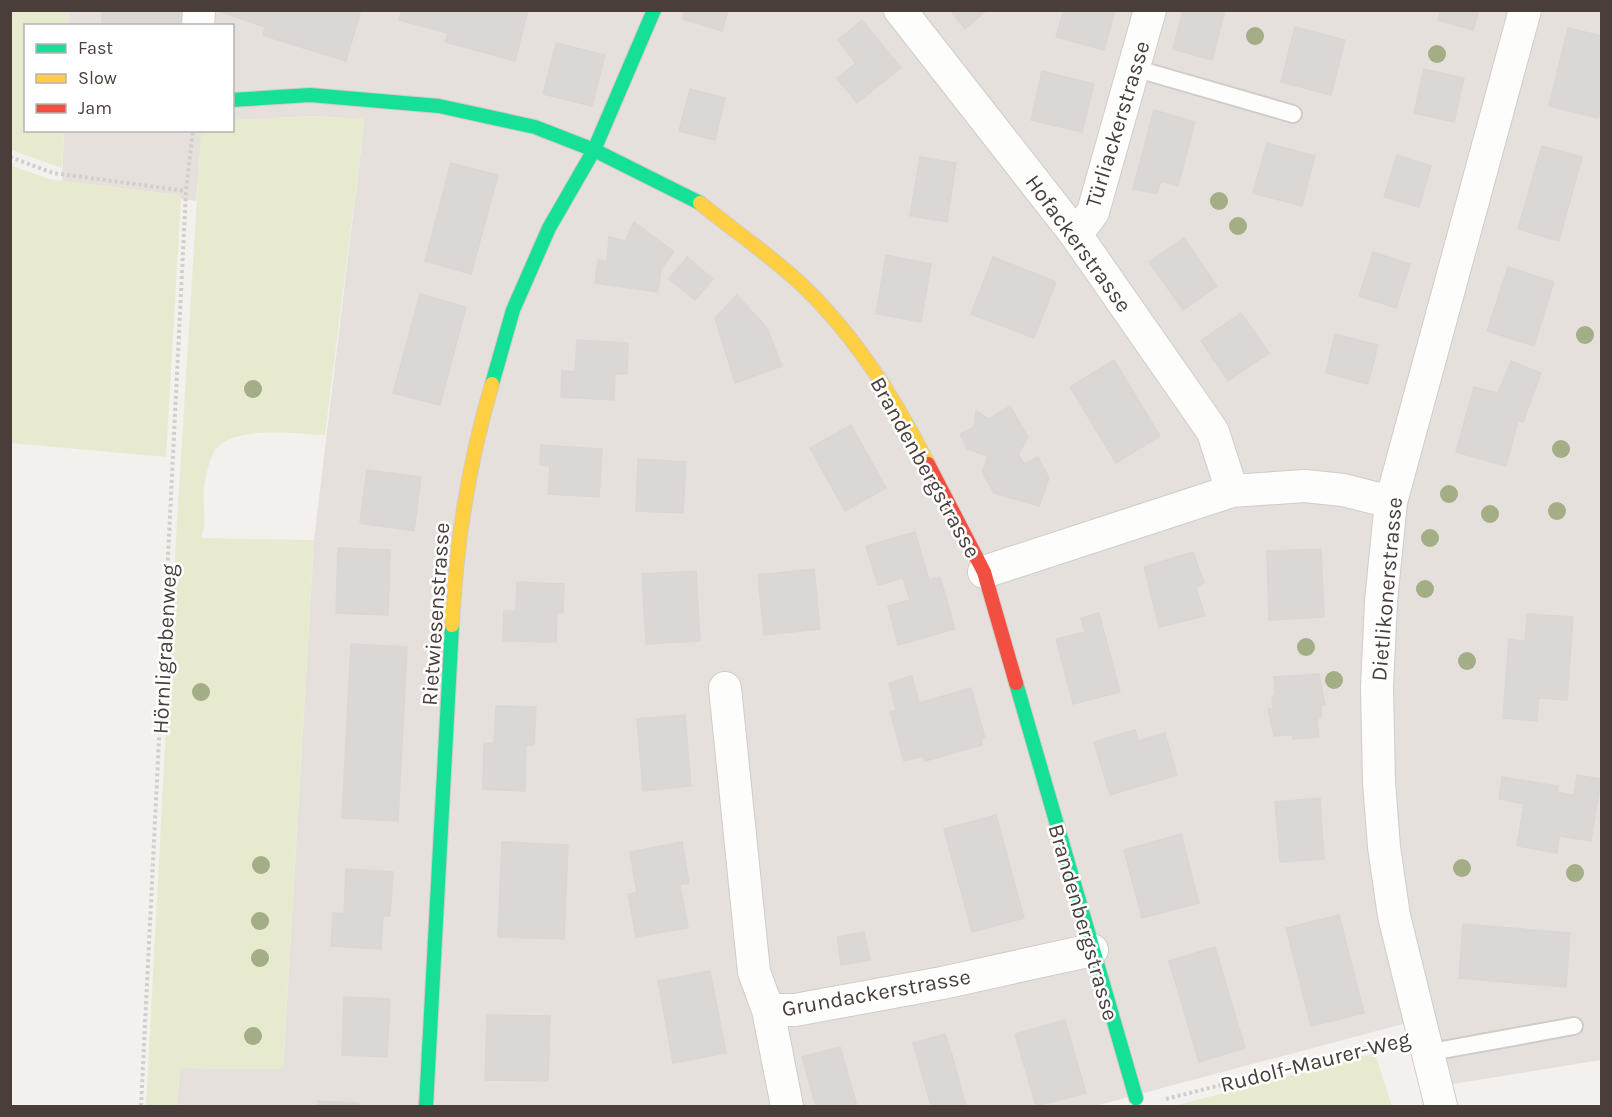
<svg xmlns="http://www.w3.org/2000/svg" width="1612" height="1117" viewBox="0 0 1612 1117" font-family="Karla,sans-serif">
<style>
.residential{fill:#e6e0dc}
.green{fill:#e8ead0}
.building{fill:#dbd7d5;stroke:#dbd6d4;stroke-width:1.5}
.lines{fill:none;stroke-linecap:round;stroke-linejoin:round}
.lane-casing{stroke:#cfccca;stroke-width:20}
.street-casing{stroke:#cfccca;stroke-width:34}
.fast-casing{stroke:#d3ccc6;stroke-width:16}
.slow-casing{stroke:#d3ccc6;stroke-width:16}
.jam-casing{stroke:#d3ccc6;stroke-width:16}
.path{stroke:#d3cecc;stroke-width:4;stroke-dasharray:3 3;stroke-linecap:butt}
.lane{stroke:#fdfdfc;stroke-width:16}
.street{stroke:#fdfdfc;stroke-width:32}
.fast{stroke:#16e098;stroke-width:14}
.slow{stroke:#ffcf43;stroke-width:14}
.jam{stroke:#f24e42;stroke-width:14}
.tree{fill:#a3ad86}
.labels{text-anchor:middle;stroke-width:5;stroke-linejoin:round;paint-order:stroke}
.street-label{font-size:22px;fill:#493e3a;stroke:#fff}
</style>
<rect width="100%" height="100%" fill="#f3f0ee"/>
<path class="residential" d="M69,10L1601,11V1060L1434,1087L1418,1020L1095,1106H177L180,1068L283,1069L314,540L364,124L362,119L313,116L233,120L232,26H68Z
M64,131H202L196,201L181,199L178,195L62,181Z"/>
<path class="green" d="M10,11H69L68,25L26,26V130L64,131L62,168L11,150Z
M313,116L363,119L364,124L325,435C298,434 236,425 217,448C209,457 206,476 204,488C202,505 208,522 201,538L314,540L283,1069L180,1068L177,1106H146L176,538L201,133L202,131L232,130L233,120Z
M10,165L49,179L178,195L181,199L166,457L11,443Z
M1375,1053L1392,1106H1174Z"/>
<path class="building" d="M102,10H182V26H102Z
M216,10H294L284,42L263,35L265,27Z
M294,10H361L346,61L284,42Z
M402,10H478L468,48L445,42L448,33L399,20Z
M478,10H528L515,61L468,48Z
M685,10H728L722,31L683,19Z
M950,10H987L965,29Z
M1064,10H1115L1104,50L1056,37Z
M1183,10H1225L1212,60L1173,49Z
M1441,10H1479L1473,30L1438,20Z
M862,20L901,68L857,103L837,78L856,63L838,40Z
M1295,27L1345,40L1331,95L1281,82Z
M1568,28L1602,36V105L1598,118L1549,106Z
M556,43L605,55L592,106L543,94Z
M1424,69L1464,78L1454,122L1414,113Z
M1042,71L1094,84L1082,132L1031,120Z
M690,89L725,98L715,140L679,131Z
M1154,110L1195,122L1178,186L1161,181L1157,194L1133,189Z
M1267,143L1315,156L1302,206L1253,193Z
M1542,146L1582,157L1559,241L1518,229Z
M1397,155L1431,166L1419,207L1384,197Z
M920,157L956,163L947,222L910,216Z
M451,163L498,175L471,274L425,261Z
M634,222L674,252L661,269L607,261L609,237L625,241Z
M1184,238L1217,286L1183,310L1149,262Z
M1373,252L1410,264L1396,308L1359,296Z
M886,255L931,264L921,322L876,314Z
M687,257L713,279L695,300L669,279Z
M993,257L1056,282L1034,338L971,314Z
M598,260L661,269L658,292L595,283Z
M1508,267L1554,282L1534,346L1487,331Z
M420,294L466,307L440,405L393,393Z
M737,295L767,328L782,366L735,383L715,318Z
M1241,313L1269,353L1228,381L1201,341Z
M1335,334L1378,345L1368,384L1326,373Z
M577,340L628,343L627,374L575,372Z
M1114,360L1160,436L1116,463L1070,387Z
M1511,361L1541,373L1523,422L1518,421L1506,466L1456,452L1474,387L1498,393Z
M562,371L615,374L614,400L561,397Z
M1010,406L1028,437L1012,465L967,449L960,434L974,427L976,411L989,419Z
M851,425L886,488L845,511L810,448Z
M541,445L602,449L599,497L548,494L550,466L540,465Z
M1018,454L1024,464L1038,457L1049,478L1039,506L994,493L982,472L988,456L1012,465Z
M638,459L686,462L683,513L636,511Z
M367,470L421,477L414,531L360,523Z
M915,532L929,580L940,577L955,629L898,645L888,606L910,600L903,578L878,585L866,546Z
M338,548L390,550L388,615L336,613Z
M1321,549L1324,617L1269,620L1267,551Z
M1193,552L1204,582L1196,588L1205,616L1159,627L1144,567Z
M814,569L820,629L764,635L758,575Z
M696,571L700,641L646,644L642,574Z
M517,582L564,584L563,613L516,612Z
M504,611L557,613L556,642L503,641Z
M1099,613L1120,692L1073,704L1056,639L1085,632L1081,618Z
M1527,614L1573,617L1567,700L1539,698L1537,721L1503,718L1509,639L1525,641Z
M351,644L407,647L398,821L342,818Z
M1319,674L1325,705H1321V718H1317L1319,737L1293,739L1292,735L1274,736L1268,709H1273L1272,696H1275L1274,677Z
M912,676L919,703L971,688L985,738L981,739L982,745L925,761L923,756L904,761L890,712L896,710L889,683Z
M496,706L536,707L534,745L494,743Z
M685,715L691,786L643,791L637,719Z
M1135,730L1138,741L1165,733L1177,775L1110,795L1094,742Z
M484,743L526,745L525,791L483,789Z
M1577,775L1601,779L1591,841L1559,836L1557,853L1517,846L1524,804L1499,799L1502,777L1558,786L1557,792L1574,795Z
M1320,798L1324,859L1280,862L1275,802Z
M996,815L1024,918L972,932L944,829Z
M1181,834L1199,903L1142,918L1124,850Z
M502,842L568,845L564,939L498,937Z
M682,842L689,883L637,893L630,852Z
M346,869L393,872L390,916L344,914Z
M680,885L688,928L636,937L628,894Z
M333,913L383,916L381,949L331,946Z
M1339,915L1364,1013L1311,1026L1286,928Z
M1463,924L1570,933L1566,987L1459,978Z
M864,932L870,960L841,965L837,937Z
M1215,947L1245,1048L1199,1062L1169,961Z
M710,971L726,1053L673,1063L658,981Z
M344,997L390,999L387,1057L342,1055Z
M487,1015L550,1016L548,1081L485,1080Z
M1065,1020L1086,1093L1036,1106L1015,1034Z
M945,1034L952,1055L966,1106H931L913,1043Z
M840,1047L857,1106H816L802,1057Z
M318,1101L358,1103L361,1106H318Z"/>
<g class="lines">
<defs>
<path id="lane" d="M1134,68L1293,114
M1426,1053L1574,1026"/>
<path id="street" d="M900,10L1076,235L1200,413L1213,432L1232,491
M198,26L199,10
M1076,235L1093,212L1150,10
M984,572L1232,491L1305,486L1343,490L1391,502
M725,688L754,972L768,1010H795L942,983L1092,950
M768,1010L787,1106
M1441,1106L1394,916L1384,847L1379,782L1377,687L1381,601L1391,502L1525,10"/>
<path id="fast" d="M232,100L310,95L439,106L535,127L594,150L700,203
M492,384L513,310L549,228L594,150L654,10
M1016,683L1136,1098
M426,1106L452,625"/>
<path id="slow" d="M700,203C733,230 770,255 801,284C855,335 895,398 928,464
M452,625C456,543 469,462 492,384"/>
<path id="jam" d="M928,464L984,572L1016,683"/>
</defs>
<use href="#lane" class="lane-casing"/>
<use href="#street" class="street-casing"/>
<use href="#fast" class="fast-casing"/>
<use href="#slow" class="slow-casing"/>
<use href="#jam" class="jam-casing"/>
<path class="path" d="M10,157L53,173L186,191
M1166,1099L1394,1041
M141,1106L186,191L193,130"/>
<use href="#lane" class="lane"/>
<use href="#street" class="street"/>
<use href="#fast" class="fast"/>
<use href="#slow" class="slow"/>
<use href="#jam" class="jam"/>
</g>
<g class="tree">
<circle cx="1255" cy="36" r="9"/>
<circle cx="1437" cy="54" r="9"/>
<circle cx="1219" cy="201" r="9"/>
<circle cx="1238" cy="226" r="9"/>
<circle cx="1585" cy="335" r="9"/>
<circle cx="253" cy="389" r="9"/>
<circle cx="1561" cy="449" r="9"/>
<circle cx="1449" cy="494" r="9"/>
<circle cx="1557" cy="511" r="9"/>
<circle cx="1490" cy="514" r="9"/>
<circle cx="1430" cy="538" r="9"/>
<circle cx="1425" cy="589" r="9"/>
<circle cx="1306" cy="647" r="9"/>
<circle cx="1467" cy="661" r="9"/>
<circle cx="1334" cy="680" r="9"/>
<circle cx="201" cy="692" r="9"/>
<circle cx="261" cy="865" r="9"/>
<circle cx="1462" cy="868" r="9"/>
<circle cx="1575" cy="873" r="9"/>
<circle cx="260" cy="921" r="9"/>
<circle cx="260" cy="958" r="9"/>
<circle cx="253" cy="1036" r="9"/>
</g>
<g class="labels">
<g class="street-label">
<text transform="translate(1117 124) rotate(-73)" y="8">Türliackerstrasse</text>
<text transform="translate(1079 243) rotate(54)" y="8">Hofackerstrasse</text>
<text transform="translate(926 467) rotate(61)" y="8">Brandenbergstrasse</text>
<text transform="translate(1386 589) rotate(-85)" y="8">Dietlikonerstrasse</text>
<text transform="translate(435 614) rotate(-86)" y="8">Rietwiesenstrasse</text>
<text transform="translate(164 649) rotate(-87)" y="8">Hörnligrabenweg</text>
<text transform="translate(1084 922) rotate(74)" y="8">Brandenbergstrasse</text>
<text transform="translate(876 992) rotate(-10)" y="8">Grundackerstrasse</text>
<text transform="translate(1315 1061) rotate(-14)" y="8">Rudolf-Maurer-Weg</text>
</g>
</g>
<rect width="1612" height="1117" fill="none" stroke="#493e3a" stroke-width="24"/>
<rect x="24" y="24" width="210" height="108" fill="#ffffff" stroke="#b6b2b0" stroke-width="1.5"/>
<rect x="36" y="44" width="30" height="9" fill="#16e098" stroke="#b6b2b0" stroke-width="1.5"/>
<text x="78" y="54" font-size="18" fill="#493e3a">Fast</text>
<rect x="36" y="74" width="30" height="9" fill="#ffcf43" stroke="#b6b2b0" stroke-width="1.5"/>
<text x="78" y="84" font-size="18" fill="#493e3a">Slow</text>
<rect x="36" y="104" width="30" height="9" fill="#f24e42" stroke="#b6b2b0" stroke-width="1.5"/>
<text x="78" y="114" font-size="18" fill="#493e3a">Jam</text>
</svg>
